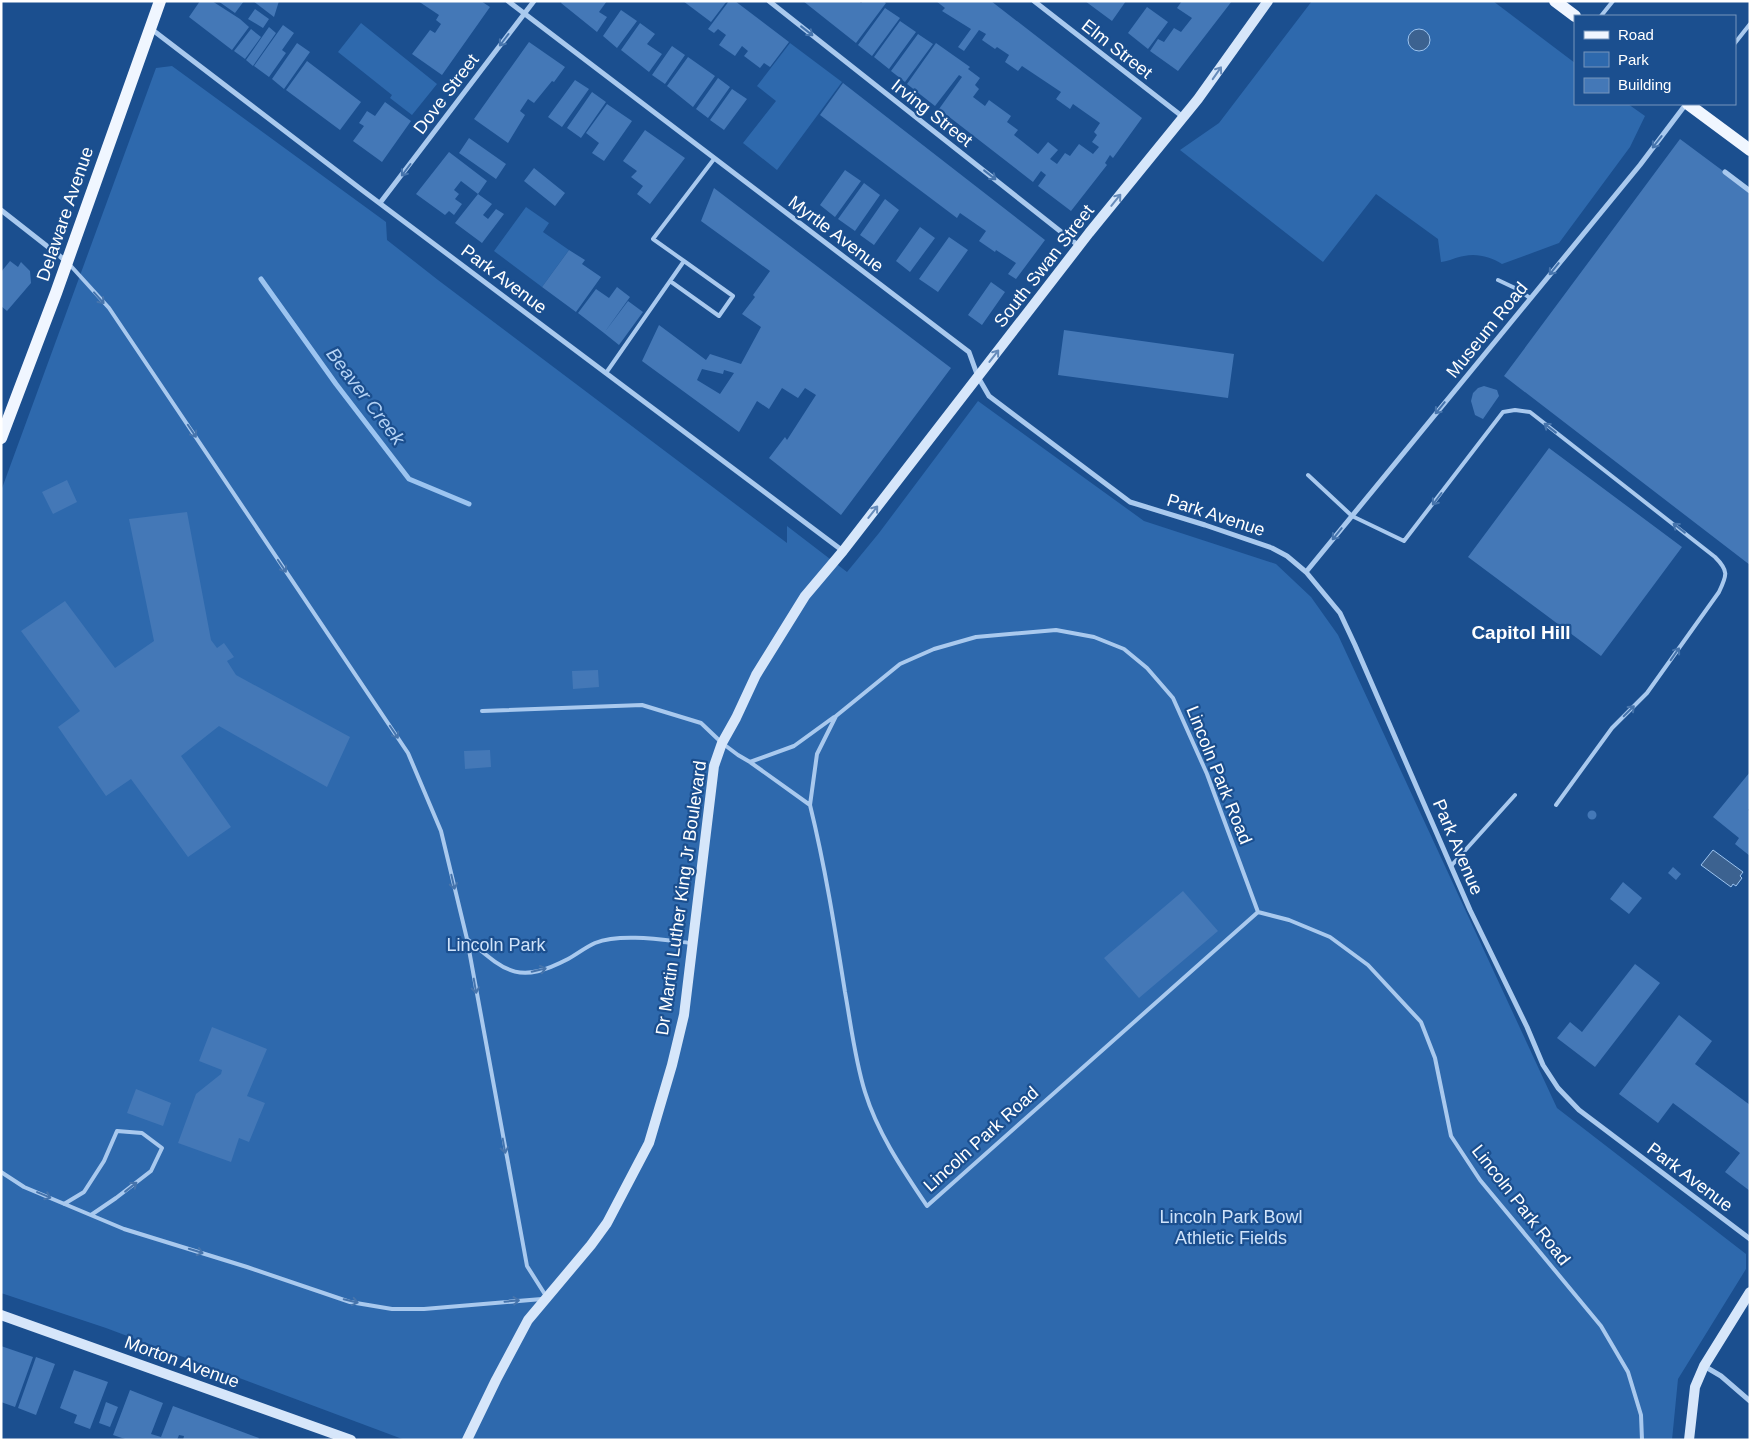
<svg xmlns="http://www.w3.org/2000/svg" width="1751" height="1441" viewBox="0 0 1751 1441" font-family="Arial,sans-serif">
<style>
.green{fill:#2e69ad}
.water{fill:#3c6290;stroke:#9cc4f0}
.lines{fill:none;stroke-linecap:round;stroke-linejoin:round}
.stream{stroke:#9cc4f0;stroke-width:5}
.building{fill:#4478b7;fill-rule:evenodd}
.lane{stroke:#a9c9ee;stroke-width:4}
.street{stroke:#a9c9ee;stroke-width:5}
.secondary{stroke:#d6e6fa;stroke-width:10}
.primary{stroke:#f0f6ff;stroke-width:12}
.oneway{stroke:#4674ac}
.oneway2{stroke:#668bba}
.labels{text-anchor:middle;stroke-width:4.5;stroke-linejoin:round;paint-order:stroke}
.street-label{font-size:18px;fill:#fff;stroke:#1b4f8f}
.park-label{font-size:18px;fill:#cfe3fa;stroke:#1b4f8f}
.water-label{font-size:19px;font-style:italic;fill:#b5d3f5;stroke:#1b4f8f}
.neighbourhood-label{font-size:19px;font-weight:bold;fill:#fff;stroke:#1b4f8f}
</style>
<rect width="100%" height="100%" fill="#1b4f8f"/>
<path class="green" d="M1312,1H1493L1575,63V104H1628L1645,116L1630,147L1559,243L1502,264C1491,257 1477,253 1464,256C1456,257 1450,261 1441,262L1438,239L1376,194L1323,262L1180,150L1219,123Z
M361,23L437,84L412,115L390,98L392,95L338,52Z
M790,43L842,82L777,170L743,143L776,101L757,86Z
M172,66L386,222L387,240L438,280L787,543V526L847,572L879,533L978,401L1144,521L1276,564L1311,597L1338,635L1557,1108L1746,1254V1269L1678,1379L1672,1440H405L106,1328L1,1293V491L156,68Z
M526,207L549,223L543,232L569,250L542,287L494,251Z"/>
<path class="water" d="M1408 40a11 11 0 1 1 22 0a11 11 0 1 1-22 0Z
M1713,850L1743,872L1740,876L1742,878L1736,886L1733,884L1731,887L1701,865Z"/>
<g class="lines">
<path class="stream" d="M261,279L336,384L409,479L469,504"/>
</g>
<path class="building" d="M200,1H212L240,19L249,27L232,50L189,17Z
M218,1H244L235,13Z
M253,1H279L274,17Z
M418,1H481L490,7L442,75L412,54L430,30L435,33L441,24L436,20L439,15Z
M562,1H607L599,12L607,17L597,32L561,3Z
M683,1H727L711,22Z
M729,1H735L789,42L770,67L764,63L760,68L744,56L748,51L742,46L735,56L719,45L726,35L718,29L714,33L708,29Z
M803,1H859L861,3L863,1H883L886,3L856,43Z
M936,1H991L1142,118L1113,158L1110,155L1105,163L1107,165L1071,211L1038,186L1046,175L1041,171L1033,182L939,109L962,77L959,75L935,106L907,84L936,43L970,67L968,69L980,78L975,85L979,89L973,97L985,106L989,100L1011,116L1007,122L1018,130L1014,135L1038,154L1048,142L1058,150L1050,159L1057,164L1065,153L1070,156L1079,144L1093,154L1099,147L1092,142L1097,135L1094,132L1100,123L1073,104L1070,109L1056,99L1061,92L1022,66L1018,71L1005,62L1009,55L997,47L995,49L982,40L986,34L979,30L964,51L958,47L971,29L942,11L945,8Z
M1085,1H1126L1112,21Z
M1182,1H1232L1178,71L1150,51L1158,39L1164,42L1174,28L1181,32L1192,18L1177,8Z
M1147,7L1168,22L1148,49L1128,33Z
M885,8L900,18L872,56L858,45Z
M255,9L269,19L263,28L248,19Z
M621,10L637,21L617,48L603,36Z
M900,21L916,32L889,69L874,57Z
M640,23L655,34L647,44L662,54L649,72L621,50Z
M283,25L294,33L282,50L286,53L269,77L254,66Z
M269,27L276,33L253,66L246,60Z
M251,29L261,37L245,59L234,51Z
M918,34L933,44L905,82L891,71Z
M529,42L565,67L554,82L552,81L534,103L528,99L520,111L525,115L508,143L474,119Z
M297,43L310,52L284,89L272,79Z
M672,46L685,55L665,84L652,75Z
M688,57L715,76L693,107L667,86Z
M307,61L361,102L340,130L286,90Z
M718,78L730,87L708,118L696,109Z
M575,80L589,89L562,127L548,117Z
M843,83L1045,240L1016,279L1008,274L1016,263L996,250L995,252L979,241L986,231L960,213L957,218L820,115Z
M732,89L747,99L724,130L710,120Z
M592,92L606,102L581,138L567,128Z
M385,102L411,121L382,162L353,141L364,126L359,123L367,111L375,116Z
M607,104L632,121L604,161L592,153L599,143L586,133Z
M645,130L685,158L650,204L637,194L643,186L631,177L637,171L623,161Z
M469,138L506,164L496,179L459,153Z
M1680,139L1750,191V565L1504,376Z
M449,152L487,181L478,194L461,181L454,190L459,194L455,199L462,204L454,215L449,211L445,215L416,194Z
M534,168L565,193L555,206L524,181Z
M845,170L861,181L835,217L820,205Z
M864,183L880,195L855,231L838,219Z
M714,188L951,368L841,515L769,458L785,437L787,440L816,395L805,388L798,398L782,388L769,409L757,401L739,432L642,361L659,325L706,360L710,354L741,364L761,327L742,314L755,297L753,295L770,271L701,221ZM702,369L723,374L724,370L734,373L720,394L697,380Z
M478,194L492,204L483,215L488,219L496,209L504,214L482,243L455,223Z
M885,199L899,210L874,245L860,235Z
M920,227L935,238L910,272L896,261Z
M949,237L968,250L938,292L919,279Z
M569,250L585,260L582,264L601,277L576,312L542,287Z
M10,261L18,267L21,262L30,271L31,283L7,311L1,306V272Z
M991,282L1005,292L982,325L968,315Z
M617,287L630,297L604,333L578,313L596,289L609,298Z
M628,301L643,312L619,345L604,333Z
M1064,330L1234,354L1228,398L1058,375Z
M1484,386L1497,390L1499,396L1483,419L1475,415L1471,401L1473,393L1478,388Z
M1549,448L1682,547L1601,656L1468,557Z
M67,480L77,502L53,514L42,492Z
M187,512L211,640L217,648L224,643L234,657L227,661L236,675L350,737L327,787L219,726L181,756L231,827L188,857L131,779L106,796L58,727L80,711L21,631L65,601L115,668L154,641L129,519Z
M598,670L599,687L573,689L572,671Z
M490,750L491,767L465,769L464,751Z
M1750,772V808L1748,810L1750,811V856L1735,844L1739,838L1713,817Z
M1587.5 815a4.5 4.5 0 1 1 9 0a4.5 4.5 0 1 1-9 0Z
M1673,867L1681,874L1676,880L1668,873Z
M1623,882L1642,898L1629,914L1610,899Z
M1183,891L1218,931L1139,998L1104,958Z
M1635,964L1660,983L1595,1067L1557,1038L1570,1022L1582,1032Z
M1679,1015L1712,1041L1695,1064L1750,1105V1191L1725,1172L1740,1153L1673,1103L1658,1123L1619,1094Z
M212,1027L267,1049L247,1096L265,1103L249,1142L239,1138L231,1162L178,1143L196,1094L221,1074L222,1070L199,1061Z
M136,1089L171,1103L163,1126L127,1113Z
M1,1346L33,1357L15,1407L1,1402Z
M36,1357L55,1364L36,1415L18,1408Z
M74,1370L108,1382L90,1429L74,1423L77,1415L60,1408Z
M130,1390L163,1403L151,1434L161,1437L173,1406L259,1438L258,1440H183L184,1436L179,1435L177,1440H128L113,1435Z
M106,1402L118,1407L110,1427L99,1423Z"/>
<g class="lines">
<path class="lane" d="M1601,16L1613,1
M1735,43L1750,24
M70,265L109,308L408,753L441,831L467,939L527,1266L546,1296
M1498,280L1517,289L1530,298
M670,281L719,316L733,296L684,261
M606,373L684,261L653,239L714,159
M1308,475L1352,516L1404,541L1503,412L1515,410L1530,412L1715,557C1729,571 1727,575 1719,592L1647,693L1612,728L1556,805
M482,711L642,705L701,723L722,743L738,755L750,762L810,805C825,866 835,929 845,992C851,1025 855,1060 865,1092C878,1134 903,1170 927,1206L1258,912
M750,762L794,746L834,717
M810,805L817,754L836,716L900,664L934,649L976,637L1056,630L1094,637L1124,649L1147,668L1173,698L1207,774L1258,912L1289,920L1330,937L1368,965L1421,1022L1435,1058L1451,1136L1480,1180L1601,1326L1628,1372L1641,1415L1642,1440
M1451,866L1515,795
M467,939C506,972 518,985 568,959C577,954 586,947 595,943C621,933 663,940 691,943
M1,1172L24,1187L124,1229L247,1267L350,1302L392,1309H424L542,1299
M64,1204L84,1192L104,1161L117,1131L142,1133L162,1148L151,1171L116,1198L91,1215"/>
<path class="street" d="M508,1L969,352L978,377L989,396L1130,502L1205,525L1272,548L1287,556L1306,572L1340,613L1355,645L1470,910L1527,1027L1543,1065L1558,1088L1579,1110L1750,1239
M769,1L1079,246
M1034,1L1183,117
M150,28L362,190L843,551
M1725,172L1750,191
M380,203L534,1
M1,210L66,261
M1306,572L1640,165L1686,104
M1704,1366L1721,1376L1750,1401"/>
<path class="secondary" d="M1,1315L351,1440
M467,1440L496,1380L528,1320L591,1245L607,1223L649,1143L672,1065L684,1015L714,766L722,743L736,718L756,675L805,596L843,551L1089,233L1198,99L1268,1
M1689,1440L1695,1387L1704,1366L1750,1292"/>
<path class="primary" d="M1555,1L1575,16
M1688,104L1750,150
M1,438L56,293L160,1"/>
</g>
<defs><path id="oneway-shaft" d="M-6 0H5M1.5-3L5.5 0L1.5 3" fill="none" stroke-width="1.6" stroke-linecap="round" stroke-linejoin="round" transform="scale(1.25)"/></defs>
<g class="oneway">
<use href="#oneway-shaft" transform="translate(807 31) rotate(38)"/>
<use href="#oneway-shaft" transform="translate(504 40) rotate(127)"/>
<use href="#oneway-shaft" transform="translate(1657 142) rotate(128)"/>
<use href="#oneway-shaft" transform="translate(406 170) rotate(127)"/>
<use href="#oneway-shaft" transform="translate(990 175) rotate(38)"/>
<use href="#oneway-shaft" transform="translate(1554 269) rotate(129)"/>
<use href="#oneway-shaft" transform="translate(99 298) rotate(48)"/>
<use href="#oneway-shaft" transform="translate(1440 408) rotate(129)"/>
<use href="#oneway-shaft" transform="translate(1550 428) rotate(-142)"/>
<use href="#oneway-shaft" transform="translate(192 431) rotate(56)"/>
<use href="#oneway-shaft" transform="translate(1437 499) rotate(127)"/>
<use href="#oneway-shaft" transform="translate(1679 528) rotate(-142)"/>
<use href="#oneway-shaft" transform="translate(1337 534) rotate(129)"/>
<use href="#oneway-shaft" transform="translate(282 566) rotate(56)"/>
<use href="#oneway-shaft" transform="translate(1675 654) rotate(-55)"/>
<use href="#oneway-shaft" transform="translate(1629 711) rotate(-45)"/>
<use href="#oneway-shaft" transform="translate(394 732) rotate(56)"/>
<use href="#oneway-shaft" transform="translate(453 882) rotate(77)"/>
<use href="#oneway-shaft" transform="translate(539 970) rotate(-13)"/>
<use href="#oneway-shaft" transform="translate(475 986) rotate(80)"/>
<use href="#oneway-shaft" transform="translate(504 1146) rotate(80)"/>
<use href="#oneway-shaft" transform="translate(131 1187) rotate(-38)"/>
<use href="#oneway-shaft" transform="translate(44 1195) rotate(23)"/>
<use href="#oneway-shaft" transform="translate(196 1251) rotate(17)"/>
<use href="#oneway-shaft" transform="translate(351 1301) rotate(14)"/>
<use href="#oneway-shaft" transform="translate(512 1301) rotate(-5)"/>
</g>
<g class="oneway2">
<use href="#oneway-shaft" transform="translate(1217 73) rotate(-55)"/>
<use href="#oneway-shaft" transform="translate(1116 200) rotate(-51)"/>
<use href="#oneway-shaft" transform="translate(994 356) rotate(-52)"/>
<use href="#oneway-shaft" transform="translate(873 512) rotate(-52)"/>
</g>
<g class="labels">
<g class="street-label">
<text transform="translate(1117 49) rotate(38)" y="6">Elm Street</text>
<text transform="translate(446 94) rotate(-53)" y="6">Dove Street</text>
<text transform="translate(932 113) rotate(38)" y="6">Irving Street</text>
<text transform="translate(65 214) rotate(-71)" y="6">Delaware Avenue</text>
<text transform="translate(836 234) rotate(37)" y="6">Myrtle Avenue</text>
<text transform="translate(1044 266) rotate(-52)" y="6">South Swan Street</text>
<text transform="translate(504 279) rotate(37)" y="6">Park Avenue</text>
<text transform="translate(1487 330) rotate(-51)" y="6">Museum Road</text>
<text transform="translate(1216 515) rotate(18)" y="6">Park Avenue</text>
<text transform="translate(1219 775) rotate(68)" y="6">Lincoln Park Road</text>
<text transform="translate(1458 847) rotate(67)" y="6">Park Avenue</text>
<text transform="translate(681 898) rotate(-82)" y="6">Dr Martin Luther King Jr Boulevard</text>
<text transform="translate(981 1139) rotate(-42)" y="6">Lincoln Park Road</text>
<text transform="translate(1690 1177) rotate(37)" y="6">Park Avenue</text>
<text transform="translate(1521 1205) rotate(52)" y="6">Lincoln Park Road</text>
<text transform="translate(182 1362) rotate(20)" y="6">Morton Avenue</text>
</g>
<g class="park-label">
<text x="496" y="951">Lincoln Park</text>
<text x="1231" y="1223">Lincoln Park Bowl<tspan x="1231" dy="21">Athletic Fields</tspan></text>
</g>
<g class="water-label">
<text transform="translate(366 396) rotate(53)" y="7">Beaver Creek</text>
</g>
<g class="neighbourhood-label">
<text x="1521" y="639">Capitol Hill</text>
</g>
</g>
<rect width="1751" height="1441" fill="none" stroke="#ffffff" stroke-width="5"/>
<rect x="1574" y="15" width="162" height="90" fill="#1b4f8f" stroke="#7695bc"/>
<rect x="1584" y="31" width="25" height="8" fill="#f0f6ff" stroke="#7695bc"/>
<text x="1618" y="40" font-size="15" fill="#ffffff">Road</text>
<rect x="1584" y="52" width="25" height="15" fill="#2e69ad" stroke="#7695bc"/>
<text x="1618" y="65" font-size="15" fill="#ffffff">Park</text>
<rect x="1584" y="78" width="25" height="15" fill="#4478b7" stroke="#7695bc"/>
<text x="1618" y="90" font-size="15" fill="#ffffff">Building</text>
</svg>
